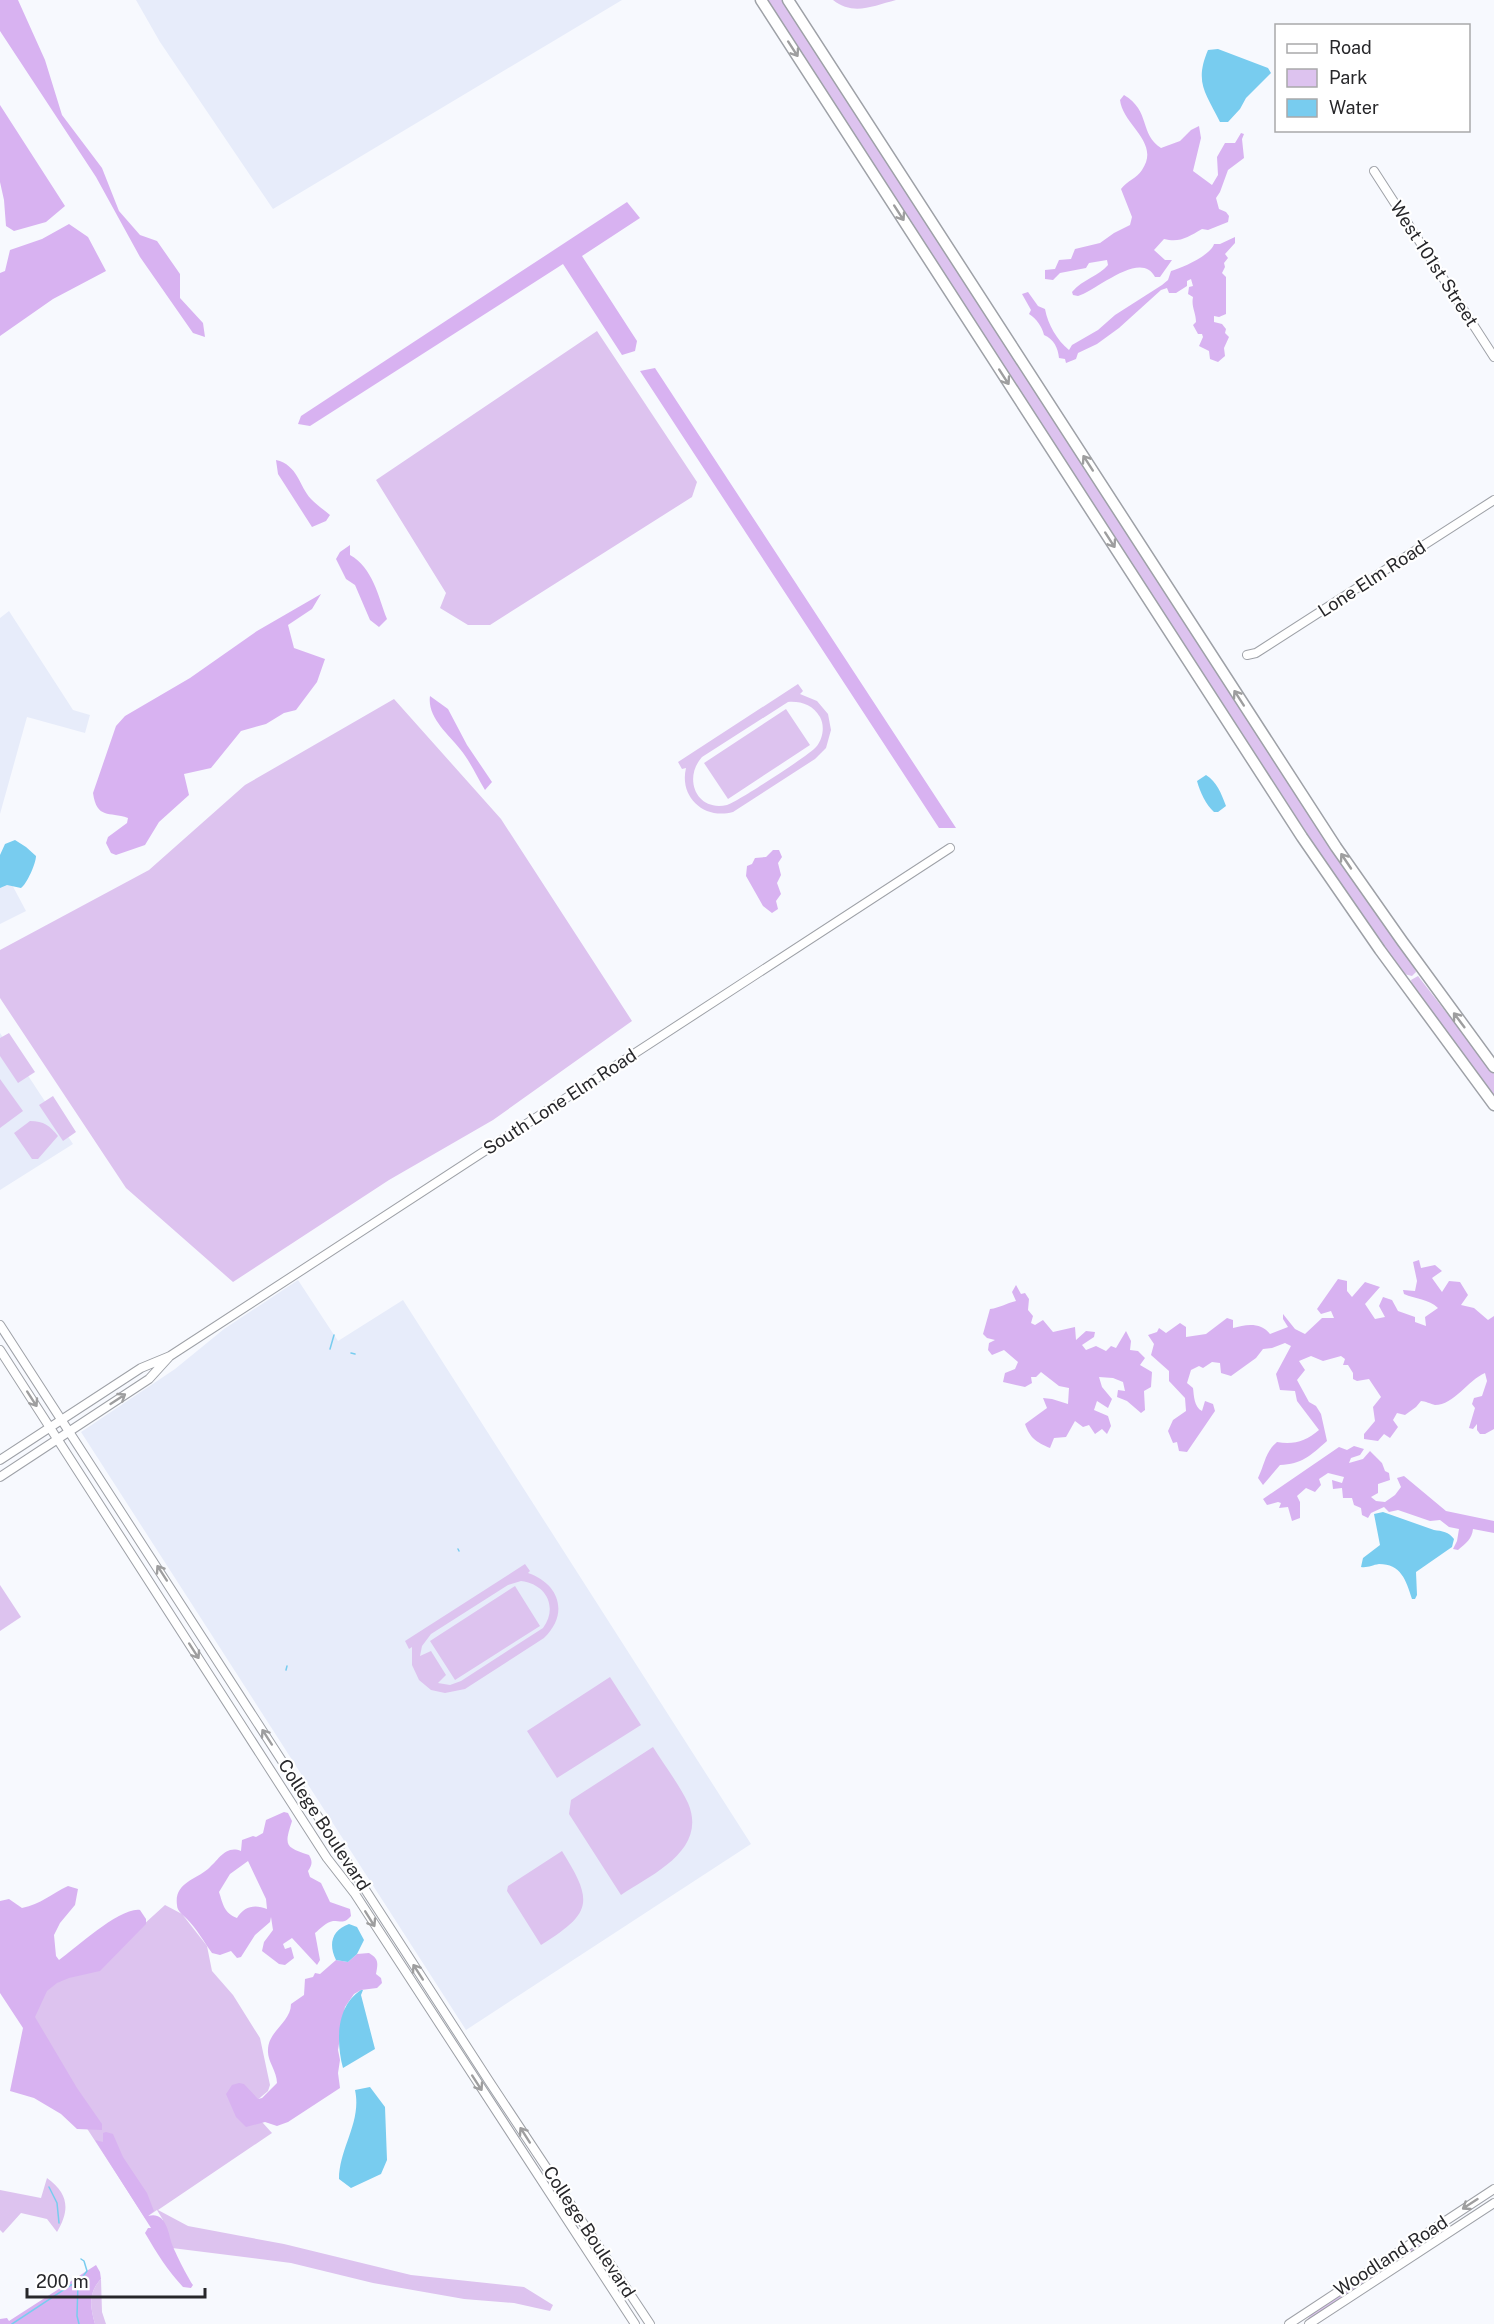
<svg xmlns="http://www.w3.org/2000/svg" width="1494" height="2324" viewBox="0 0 1494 2324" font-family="'Public Sans',sans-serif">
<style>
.built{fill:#e7ecfa}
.green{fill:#ddc3ef;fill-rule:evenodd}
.forest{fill:#d8b2f1;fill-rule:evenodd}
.water{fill:#78ccef}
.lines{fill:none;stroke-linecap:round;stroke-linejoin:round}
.stream{stroke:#78ccef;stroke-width:1.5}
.tertiary-casing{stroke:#9ea1a7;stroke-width:10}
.secondary-casing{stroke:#9ea1a7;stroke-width:10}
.motorway-casing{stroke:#9ea1a7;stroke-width:13}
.tertiary{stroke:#fff;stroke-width:8}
.secondary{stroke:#fff;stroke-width:8}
.motorway{stroke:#fff;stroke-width:10}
.oneway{stroke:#9e9e9f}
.labels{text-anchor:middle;stroke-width:4.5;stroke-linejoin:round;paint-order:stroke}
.street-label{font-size:18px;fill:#27272a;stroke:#fff}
</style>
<rect width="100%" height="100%" fill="#f7f9fe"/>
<path class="built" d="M136,0H622L273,209L160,42Z
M9,611L73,710L90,715L85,733L27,717L0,814V618Z
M0,862L26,911L0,924Z
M0,1033L73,1144L0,1190Z
M298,1280L338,1341L403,1300L751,1844L466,2030L81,1432L175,1369L224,1329Z"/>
<path class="green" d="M767,0H783L1331,847L1415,968L1416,972L1412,976L1404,974L1396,963L1319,852Z
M833,0H896C873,6 853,16 833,0Z
M597,331L697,482L692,497L490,625H468L440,608L446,593L376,480Z
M798,684L803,691L800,694L817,701L828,714L831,730L826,748L815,759L733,812C704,820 679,797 686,768L682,769L678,762ZM788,702C801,701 813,705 820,717C825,726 823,739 816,747C811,754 734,804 727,805C696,812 683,778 702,757Z
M394,699L501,819L632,1021L493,1120L389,1180L233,1282L126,1188L0,998V950L149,870L245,785Z
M786,709L810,745L728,799L704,763Z
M1418,976L1494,1074V1096L1412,985L1411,980Z
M9,1033L35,1072L18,1083L0,1056V1038Z
M0,1079L23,1111L0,1128Z
M53,1096L76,1132L63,1141L39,1105Z
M30,1121C44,1121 50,1126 58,1136L38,1159H32L14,1133Z
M525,1564L530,1571L528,1573C560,1584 569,1614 544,1638L465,1689L445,1693L431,1690L419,1680L412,1665V1647L409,1649L405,1641ZM521,1581C547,1584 558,1608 543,1628L461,1681L450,1685L438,1683L446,1675L431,1651L420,1656L422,1646L431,1634L508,1585Z
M0,1585L21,1617L0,1631Z
M515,1586L540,1626L455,1680L430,1641Z
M610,1677L641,1725L557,1778L527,1731Z
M653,1747C664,1765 679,1784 688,1803C708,1850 653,1874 621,1895L569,1814L571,1800Z
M562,1851C594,1902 592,1913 541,1945L507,1891L508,1886Z
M165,1905L182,1914L207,1946L212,1971L233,1995L260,2038L270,2085L268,2091L255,2102L262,2122L272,2133L158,2210L188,2226L284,2244L411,2275L524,2287L553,2305L550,2311L514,2303L464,2299L373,2283L291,2263L172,2248L162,2224L163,2220L157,2210L145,2218L29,2039L33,1998L66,1976L99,1965Z
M47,2178C69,2194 70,2210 57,2232L47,2219L21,2213L3,2233L0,2230V2190L41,2198Z
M1438,2230H1444L1305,2322L1315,2310Z
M101,2279L102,2312L106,2324H95C90,2306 88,2293 101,2279Z"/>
<path class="forest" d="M0,0H18L45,60L62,115L102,168L119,211L140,235L157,241L180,274V298L203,323L205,337L193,333L140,257L96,177L0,31Z
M1124,95C1151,111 1139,134 1161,148L1180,141L1191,130L1199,126L1201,138L1193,171L1212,185L1218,175L1217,157L1225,143H1235L1241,133L1244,134L1242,139L1244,158L1228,170L1220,192L1216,198L1219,209L1226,212L1229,216L1228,222L1208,230L1202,229C1188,237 1180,243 1164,239L1154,250L1165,260H1172L1160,277H1155C1141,249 1096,291 1078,296L1073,295L1072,292C1083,279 1099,276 1108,265L1107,260L1089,263L1086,268L1060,273L1053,280L1045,279V270L1055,269L1059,260L1071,259L1075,249L1100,243L1114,233L1130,225L1132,217L1121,189C1127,181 1137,178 1142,170C1161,142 1123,126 1120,100Z
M0,105L65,206L46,222L14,231L6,226L4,200L0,182Z
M627,202L640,218L582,256L637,341L635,351L622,355L563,264L310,426L298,424L301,416Z
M69,224L88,237L106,271L53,299L0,336V273L5,271L10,250L42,239Z
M1235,237V243L1225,254L1228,258L1224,263L1225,267L1222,273L1226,277V314L1219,317L1214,316V322L1222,324L1226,329L1225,333L1229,337L1224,348L1225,356L1218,362L1210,359L1209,351L1199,346L1203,337L1202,334H1198L1193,325L1196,322C1196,312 1191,307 1193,297L1188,294L1189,287L1193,286L1191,279L1187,281V286L1176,293H1169L1167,288L1161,290L1119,328L1097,344L1078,353L1076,359L1066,363L1065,359L1059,358C1058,348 1054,339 1044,335C1042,327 1037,319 1029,314L1031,310L1022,294L1028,292L1038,306L1045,309C1048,325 1057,340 1069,350L1072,345L1098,330L1115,315L1162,285L1168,280L1171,271C1182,268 1211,255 1214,244H1220Z
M655,368L956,828H939L640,371Z
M276,460C298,465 299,486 311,499C317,505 324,510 330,515L326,521L312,527L278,474Z
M350,545V555C373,568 378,596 387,619L379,627L370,620L355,585L346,579L336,559L340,552Z
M321,594L312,609L288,625L294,648L325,659L317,682L296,710L284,713L266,724L241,731L211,768L184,774L189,795L159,822L145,845L116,855L111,853L106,843L108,837L127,823L128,818C109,811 97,820 93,793L116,726L125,716L190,678L257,631Z
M430,696L448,709L467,745L492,782L485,790C477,777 470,761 460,749C448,734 427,717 430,696Z
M773,850H779L782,857L778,863L781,875L777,883L781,894L776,901L778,909L772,913L763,906L746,876L747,866L752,864L755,858L766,857Z
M1419,1260L1421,1268L1435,1265L1442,1271L1432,1278L1442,1292L1449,1281L1460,1282L1468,1295L1461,1305L1474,1308L1488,1320L1494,1316V1429L1485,1434H1480L1477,1430V1424L1473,1429L1469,1428L1475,1408L1472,1404L1474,1398L1482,1396L1487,1381L1485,1373C1468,1380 1454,1405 1435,1405C1431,1404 1425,1401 1421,1401L1416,1407L1405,1415L1397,1413L1393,1420L1398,1427L1390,1438L1384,1434L1378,1441L1364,1439V1434L1375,1421L1373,1407L1381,1397L1369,1379L1357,1381L1353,1379V1373L1348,1365H1343L1345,1359L1341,1356L1323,1361L1311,1356L1299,1361L1305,1370L1297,1380L1309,1402L1316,1406L1321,1414L1327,1441C1310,1456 1302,1464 1280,1465L1263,1485L1258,1478C1265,1464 1265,1452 1277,1442C1294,1445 1306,1441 1319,1430L1297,1401L1295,1391L1280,1390L1276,1374L1291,1346L1285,1343L1272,1348L1263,1349L1256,1358L1231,1376L1221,1373L1220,1363L1212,1362L1203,1368L1199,1366L1191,1370L1187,1383L1193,1388C1194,1396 1194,1407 1202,1411L1205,1401L1213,1404L1215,1411L1187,1452L1179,1451L1177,1442L1173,1443L1168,1431L1173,1420L1186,1411L1185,1398L1169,1381V1371L1151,1355L1154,1344L1148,1335L1157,1332L1159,1328L1166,1333L1180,1323L1186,1327V1337L1206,1334L1227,1318L1233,1320V1328C1246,1324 1261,1322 1270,1334L1288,1327L1283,1319V1314L1295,1329L1305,1334L1322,1318H1334L1331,1311L1321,1314L1317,1309L1338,1279L1347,1281V1291L1352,1297L1365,1282L1380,1287L1365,1304L1375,1319L1385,1317L1379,1306L1383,1297L1392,1300L1398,1311L1415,1317V1322L1426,1326L1425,1317L1438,1308C1429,1299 1415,1299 1404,1294L1403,1290L1415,1291L1417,1281L1413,1262Z
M1016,1285L1021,1294L1025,1293L1029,1299L1028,1310L1033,1316L1031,1323L1035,1325L1043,1320L1053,1332L1075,1327L1076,1340L1086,1331L1095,1332L1094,1337L1082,1345L1086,1350L1096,1346L1106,1351L1111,1346L1116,1348L1126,1331L1131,1341L1130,1350L1138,1351L1145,1358L1140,1365L1152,1372L1151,1387L1144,1391L1145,1410L1141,1413L1127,1401L1117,1397L1118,1390L1125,1391L1123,1382L1113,1378L1099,1377L1102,1387L1112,1399L1108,1408L1097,1401L1094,1410L1108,1416L1111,1426L1107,1434L1102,1429L1095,1434L1089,1425L1083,1427L1075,1421L1066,1437L1054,1438L1050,1448C1036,1442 1030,1438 1025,1424L1047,1408L1043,1398L1052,1399L1068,1404L1069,1388L1059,1386L1041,1372L1036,1377H1031L1032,1383L1025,1387L1003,1382L1005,1373L1015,1369L1018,1362L1004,1350L992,1355L988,1350L989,1343L995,1340L987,1338L983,1334L990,1309C1000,1308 1006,1303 1016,1301L1012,1292Z
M1354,1446L1364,1449L1360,1455L1351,1458L1349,1463L1363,1459L1370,1451L1382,1463L1385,1471L1389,1473L1390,1480L1378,1484V1493L1371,1497L1376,1501L1385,1502L1395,1495L1401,1487L1397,1478L1404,1476L1446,1511L1494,1521V1533L1473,1529C1472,1539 1466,1543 1458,1550L1453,1549L1457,1541L1459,1529L1449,1527L1440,1520L1430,1521L1398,1510L1389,1512L1384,1507L1371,1513L1368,1518L1362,1515L1361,1508L1354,1505L1352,1498H1343L1342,1488L1333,1489L1332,1480L1342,1483L1344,1477L1328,1473L1319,1479L1321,1485L1315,1492L1306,1488L1297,1496L1300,1502V1518L1292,1521L1288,1507L1279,1508L1281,1503L1278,1502L1267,1505L1263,1499L1339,1447L1347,1450Z
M284,1812L288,1813L292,1821C284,1846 285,1847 309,1855C313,1862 312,1865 308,1871L310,1877L321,1883L330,1902L350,1909L351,1916C344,1924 342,1921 333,1921C326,1922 320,1929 315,1933L320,1960L317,1965L292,1938L283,1944L285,1949L291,1947L294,1958L285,1965L279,1964L262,1951L264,1942L273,1930L271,1917L270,1922L255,1935L241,1957L237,1958L231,1951L220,1955L212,1953C204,1942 197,1929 187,1919C183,1915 177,1911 177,1905C174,1883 195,1880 208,1869C219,1860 225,1845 241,1851L242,1840L253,1836L256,1837L263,1833L266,1820ZM248,1861L266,1899L267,1909C255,1904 244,1906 237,1918C224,1913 223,1904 219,1892L230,1874Z
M68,1886L78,1889L75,1905L60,1923L54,1935L56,1956L59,1960C76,1948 120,1907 140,1910L146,1919V1924L100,1971L69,1978L57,1983L47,1991L35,2017L77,2088L102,2124V2130L77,2129L61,2114L34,2098L10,2091L23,2028L0,1993V1901L9,1899L22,1908C41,1904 51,1894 68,1886Z
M369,1953C379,1959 378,1963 376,1974L381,1978L382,1983L377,1988L361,1990L354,1994L345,2007L338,2050L340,2060L338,2073L340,2088L288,2122L277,2126L265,2122L246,2127L236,2117L226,2094L232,2085L239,2083L244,2084L258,2099L262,2098L277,2083C277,2071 267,2061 268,2050C268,2031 291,2022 291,2004L304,1995L305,1979L313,1977L315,1973L320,1974L336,1960L348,1962L357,1954Z
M106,2132L113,2134L123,2157L147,2193L154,2211L148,2216C164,2211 168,2229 171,2241C172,2247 189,2280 193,2285L191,2288L183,2287C168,2271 156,2252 145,2233L148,2228H151L95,2140L103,2142V2133Z
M96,2265L100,2272L101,2279C88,2293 90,2306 95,2324H0V2319L7,2318L9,2321Z"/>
<path class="water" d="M1218,49L1268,68L1271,73L1246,98L1240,109L1228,122H1220C1206,93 1194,83 1208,50Z
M1206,775C1217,782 1221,793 1226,806L1218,812H1214C1206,805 1200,792 1197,781Z
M15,840L26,847L36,856C36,863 27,884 21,888L7,885L0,888V855L5,844Z
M1383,1512L1434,1530C1442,1531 1449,1532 1454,1539L1452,1547L1416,1572L1417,1595L1415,1599H1412C1406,1580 1401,1564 1379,1564C1372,1565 1368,1568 1361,1567L1363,1558L1380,1545L1374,1514Z
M349,1924L357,1927L364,1940L357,1954L348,1962L336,1960C328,1944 332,1930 349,1924Z
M361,1990H363L361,1995L375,2049L343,2068C336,2042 336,2006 361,1990Z
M370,2087L385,2107L387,2160L381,2174L351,2188L339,2179C339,2148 362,2122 355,2090Z"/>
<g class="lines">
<path class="stream" d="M330,1349L334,1335
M351,1353L355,1354
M458,1549L459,1551
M286,1670L287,1666
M49,2187L57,2203L59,2223
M78,2283L87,2271L84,2261L81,2259
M12,2324L71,2285L78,2283L77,2316L79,2324"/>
<defs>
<path id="tertiary" d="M1374,171L1494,357
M1247,655L1256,653L1494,500
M0,1460L141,1368L170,1356L950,848
M0,1477L149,1379L169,1357"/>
<path id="secondary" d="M0,1325L489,2081L650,2324
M0,1350L327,1858L355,1894L635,2324
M1289,2324L1494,2189
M1309,2324L1494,2203"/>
<path id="motorway" d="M761,0L1302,837L1380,950L1494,1105
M788,0L1336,847L1402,941L1494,1067"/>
</defs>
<use href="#tertiary" class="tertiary-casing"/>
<use href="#secondary" class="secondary-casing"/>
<use href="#motorway" class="motorway-casing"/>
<use href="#tertiary" class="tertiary"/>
<use href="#secondary" class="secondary"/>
<use href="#motorway" class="motorway"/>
</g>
<defs><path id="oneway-shaft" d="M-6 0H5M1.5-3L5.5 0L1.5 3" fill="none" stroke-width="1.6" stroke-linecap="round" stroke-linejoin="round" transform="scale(1.5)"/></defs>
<g class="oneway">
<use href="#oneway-shaft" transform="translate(793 49) rotate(57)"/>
<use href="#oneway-shaft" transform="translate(899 213) rotate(57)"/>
<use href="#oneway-shaft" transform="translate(1004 377) rotate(57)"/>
<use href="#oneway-shaft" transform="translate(1088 463) rotate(-123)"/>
<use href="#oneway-shaft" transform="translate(1110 540) rotate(57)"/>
<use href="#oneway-shaft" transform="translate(1239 698) rotate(-123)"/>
<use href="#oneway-shaft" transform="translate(1346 861) rotate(-124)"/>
<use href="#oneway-shaft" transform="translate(1459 1020) rotate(-127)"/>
<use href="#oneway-shaft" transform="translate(32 1399) rotate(57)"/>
<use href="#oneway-shaft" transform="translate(118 1399) rotate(-33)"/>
<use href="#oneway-shaft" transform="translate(162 1573) rotate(-123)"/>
<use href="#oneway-shaft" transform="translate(194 1651) rotate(57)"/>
<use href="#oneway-shaft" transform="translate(267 1737) rotate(-123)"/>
<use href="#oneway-shaft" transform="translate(370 1919) rotate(58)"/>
<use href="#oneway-shaft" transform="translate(418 1972) rotate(-123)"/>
<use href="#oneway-shaft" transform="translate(477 2083) rotate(57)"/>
<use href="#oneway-shaft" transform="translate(525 2135) rotate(-123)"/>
<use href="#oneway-shaft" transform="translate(1470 2204) rotate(147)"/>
</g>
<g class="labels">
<g class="street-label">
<text transform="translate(1434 264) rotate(57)" y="6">West 101st Street</text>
<text transform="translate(1372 579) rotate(-33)" y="6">Lone Elm Road</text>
<text transform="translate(560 1102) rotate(-33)" y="6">South Lone Elm Road</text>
<text transform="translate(324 1825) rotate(57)" y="6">College Boulevard</text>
<text transform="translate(589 2232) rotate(57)" y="6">College Boulevard</text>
<text transform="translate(1391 2256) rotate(-33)" y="6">Woodland Road</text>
</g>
</g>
<rect x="1275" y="24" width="195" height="108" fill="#ffffff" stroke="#a9a9aa" stroke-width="1.5"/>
<rect x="1287" y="44" width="30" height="9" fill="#ffffff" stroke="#a9a9aa" stroke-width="1.5"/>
<text x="1329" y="54" font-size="18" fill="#27272a">Road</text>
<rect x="1287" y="69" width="30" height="18" fill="#ddc3ef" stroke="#a9a9aa" stroke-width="1.5"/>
<text x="1329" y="84" font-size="18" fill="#27272a">Park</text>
<rect x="1287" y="99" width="30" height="18" fill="#78ccef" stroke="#a9a9aa" stroke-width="1.5"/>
<text x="1329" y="114" font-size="18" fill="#27272a">Water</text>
<path d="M27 2288v9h178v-9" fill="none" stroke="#27272a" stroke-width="3"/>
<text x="36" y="2288" font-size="18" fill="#27272a" stroke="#ffffff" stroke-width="4.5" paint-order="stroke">200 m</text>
</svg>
